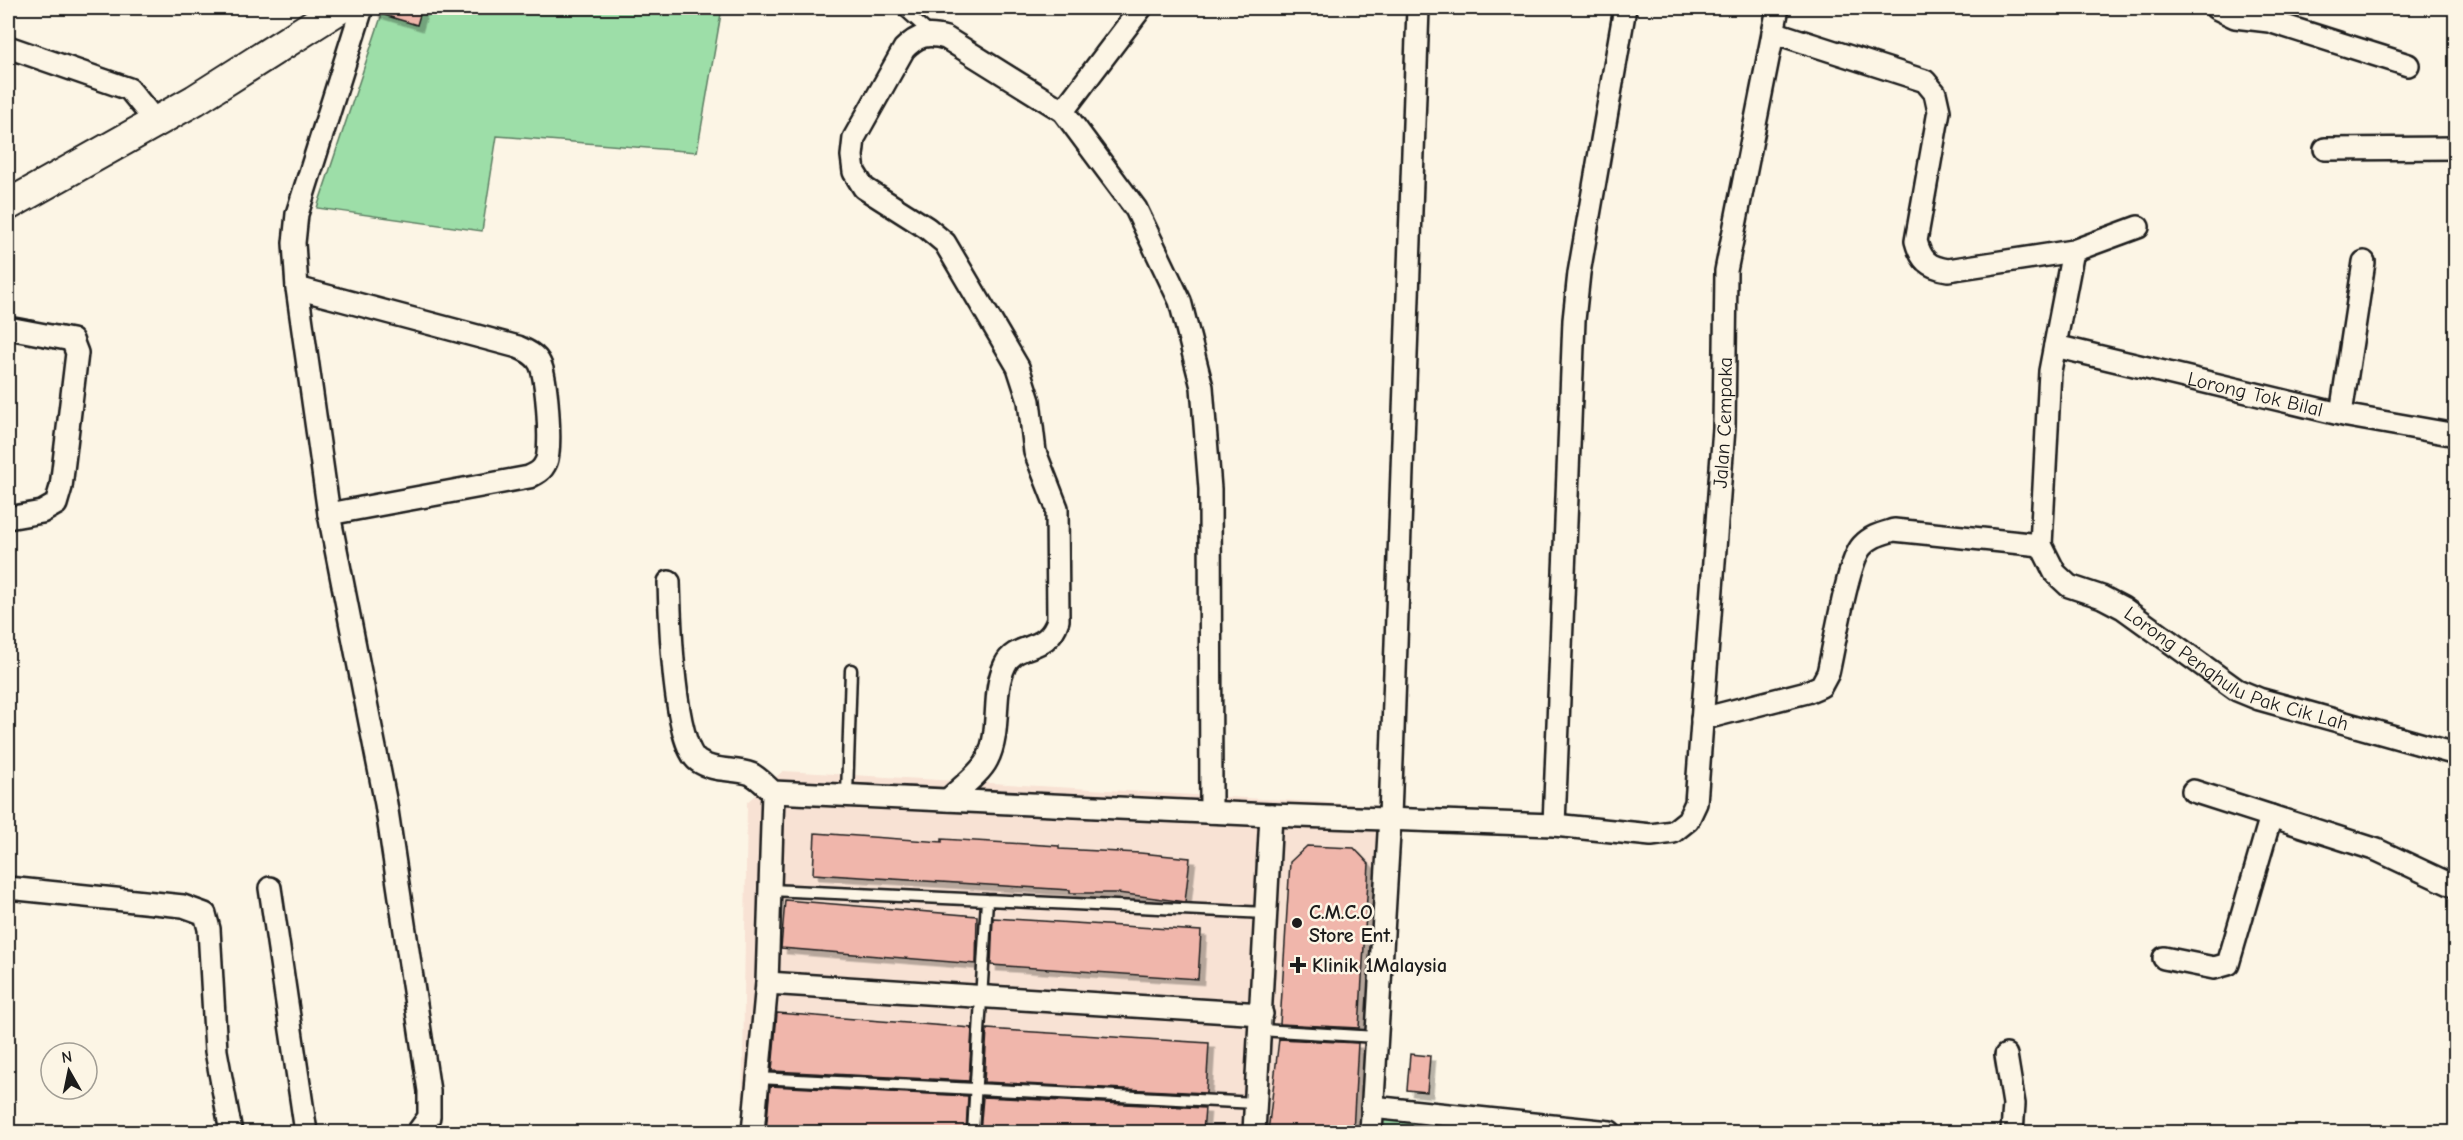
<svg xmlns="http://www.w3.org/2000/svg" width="2463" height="1140" viewBox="0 0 2463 1140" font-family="'Comic Neue',sans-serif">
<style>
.built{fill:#f8e2d4}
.green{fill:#9ddea8;stroke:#5c7d62;stroke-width:1.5}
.building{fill:#f0b6ab;stroke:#1c1c1c;stroke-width:1.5;filter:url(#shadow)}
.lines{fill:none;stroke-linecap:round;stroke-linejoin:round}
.lane-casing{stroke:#1c1c1c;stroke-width:15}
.street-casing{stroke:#1c1c1c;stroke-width:26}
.secondary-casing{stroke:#1c1c1c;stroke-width:34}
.lane{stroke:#fcf5e5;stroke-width:10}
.street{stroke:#fcf5e5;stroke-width:21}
.secondary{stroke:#fcf5e5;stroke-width:30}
.poi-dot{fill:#1c1c1c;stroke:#fcf5e5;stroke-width:2}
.labels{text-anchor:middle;stroke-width:5;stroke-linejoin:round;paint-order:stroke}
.street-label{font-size:20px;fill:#1c1c1c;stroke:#fcf5e5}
.poi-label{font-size:20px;font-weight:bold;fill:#1c1c1c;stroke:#fcf5e5;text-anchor:start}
</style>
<defs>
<filter id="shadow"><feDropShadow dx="5.5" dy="5.5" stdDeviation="0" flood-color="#0004"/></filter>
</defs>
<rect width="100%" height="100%" fill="#fcf5e5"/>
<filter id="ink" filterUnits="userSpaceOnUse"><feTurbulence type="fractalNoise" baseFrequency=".0167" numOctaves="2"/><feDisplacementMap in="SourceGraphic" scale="12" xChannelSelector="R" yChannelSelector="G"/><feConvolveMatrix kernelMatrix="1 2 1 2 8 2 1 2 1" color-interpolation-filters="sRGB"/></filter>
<g filter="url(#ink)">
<path class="built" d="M783,771L1383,806L1360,1132H742L747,802Z"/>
<path class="green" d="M384,8H722L697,152L497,136L482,231L317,208Z
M1372,1107L1610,1132H1371Z"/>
<path class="building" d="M374,8H422L417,25L374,12Z
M815,833L942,842V839L1059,846V849L1140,853L1190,858L1185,902L1118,893H1070V890L813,874Z
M1307,846L1354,848L1369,864L1359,1028L1280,1024L1290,862Z
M785,900L977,916L976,964L781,948Z
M993,918L1201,931L1198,979L991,965Z
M777,1013L972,1028L969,1081L772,1071Z
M987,1029L1209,1043L1206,1093L984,1082Z
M1279,1039L1358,1043L1353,1132H1268Z
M1410,1054L1430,1056L1427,1092L1407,1090Z
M770,1086L968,1096L966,1132H766Z
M983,1097L1205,1108L1203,1132H980Z"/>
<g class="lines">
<defs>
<path id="lane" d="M902,8L931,34
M847,795L851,670
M770,890L1266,913
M1261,1030L1376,1037
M758,1078L1256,1103
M973,1132L987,900"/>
<g id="street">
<path d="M362,8L297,214L294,243L297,288L329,514L386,804L429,1091V1117L418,1132"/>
<path d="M2216,8L2235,17L2269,21L2408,65"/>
<path d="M1773,32L1925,81L1935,93L1939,111L1916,241C1921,260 1928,267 1948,270L2073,251L2138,227"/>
<path d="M8,47L129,89L156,122"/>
<path d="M1063,111L1141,8"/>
<path d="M2325,149L2456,148"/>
<path id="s1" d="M2073,251L2050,371L2041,545L2055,573L2069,586L2102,597L2123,608L2237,690L2259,699L2456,754"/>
<path d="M297,288L518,347C527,351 536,355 540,364C547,377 552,449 546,462C542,471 537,473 529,477L329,514"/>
<path d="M8,328L72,340L77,353L61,487L56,504L42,512L8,518"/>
<path id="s2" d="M2055,346L2348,416L2456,435"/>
<path d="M2341,414L2364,262"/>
<path id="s3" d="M669,582C670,614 673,743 698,761C713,772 735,768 751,774C759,778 766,786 773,792L1271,815L1554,825L1651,835L1673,832L1688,820L1696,803L1724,428L1726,271L1778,8"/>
<path d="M1702,719L1807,692L1821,686L1828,673C1834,648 1847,562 1862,546C1871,536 1881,534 1894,530L2041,545"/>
<path d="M2193,791L2377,850L2456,887"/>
<path d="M948,800C960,788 980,774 987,760C1002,731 991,694 1005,665C1016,641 1047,655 1058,620L1057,508L1035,452L1029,401L1018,367L945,243L927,228L864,188L854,172L852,156L854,138L904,49C918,35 927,33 946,38L1063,111L1136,209L1180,301L1202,387L1210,489L1211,812"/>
<path d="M1554,825L1574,320L1579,273L1625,8"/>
<path d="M8,888L183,906L205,914L209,929L216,1051L231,1132"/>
<path d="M270,888L306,1132"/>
<path d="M2164,958L2214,968L2228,964L2271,816"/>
<path d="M767,983L1262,1014"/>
<path d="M2006,1055L2014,1104L2012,1132"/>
<path d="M1372,1107L1610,1132"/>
<path d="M753,1132L767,983L773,792"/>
<path d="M1254,1132L1271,815"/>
<path d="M1371,1132L1390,817L1418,8"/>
</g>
<path id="secondary" d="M8,205L195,100L340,8"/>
</defs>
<use href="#lane" class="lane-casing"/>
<use href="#street" class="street-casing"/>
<use href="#secondary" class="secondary-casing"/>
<use href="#lane" class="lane"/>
<use href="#street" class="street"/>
<use href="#secondary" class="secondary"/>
</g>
</g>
<g class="poi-dot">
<circle cx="1297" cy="923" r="6"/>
<path d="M1295 956h6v6h6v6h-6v6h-6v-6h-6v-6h6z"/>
</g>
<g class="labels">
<g class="street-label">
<text dy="7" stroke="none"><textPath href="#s2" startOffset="206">Lorong Tok Bilal</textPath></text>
<text dy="7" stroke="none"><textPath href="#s3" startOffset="1588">Jalan Cempaka</textPath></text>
<text dy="7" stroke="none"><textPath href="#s1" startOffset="536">Lorong Penghulu Pak Cik Lah</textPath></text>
</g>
<g class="poi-label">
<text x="1309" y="919">C.M.C.O<tspan x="1309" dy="23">Store Ent.</tspan></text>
<text x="1312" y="972">Klinik 1Malaysia</text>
</g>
</g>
<rect width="2463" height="1140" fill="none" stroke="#fcf5e5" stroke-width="30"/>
<rect x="15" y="15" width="2433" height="1110" fill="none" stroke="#1c1c1c" stroke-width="2" filter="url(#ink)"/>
<g transform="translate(69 1071) rotate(351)"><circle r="28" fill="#fcf5e5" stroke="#a29e95" stroke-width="1.5"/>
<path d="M0-4.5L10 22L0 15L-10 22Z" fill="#1c1c1c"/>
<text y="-9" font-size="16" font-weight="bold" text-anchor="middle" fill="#1c1c1c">N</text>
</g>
</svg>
